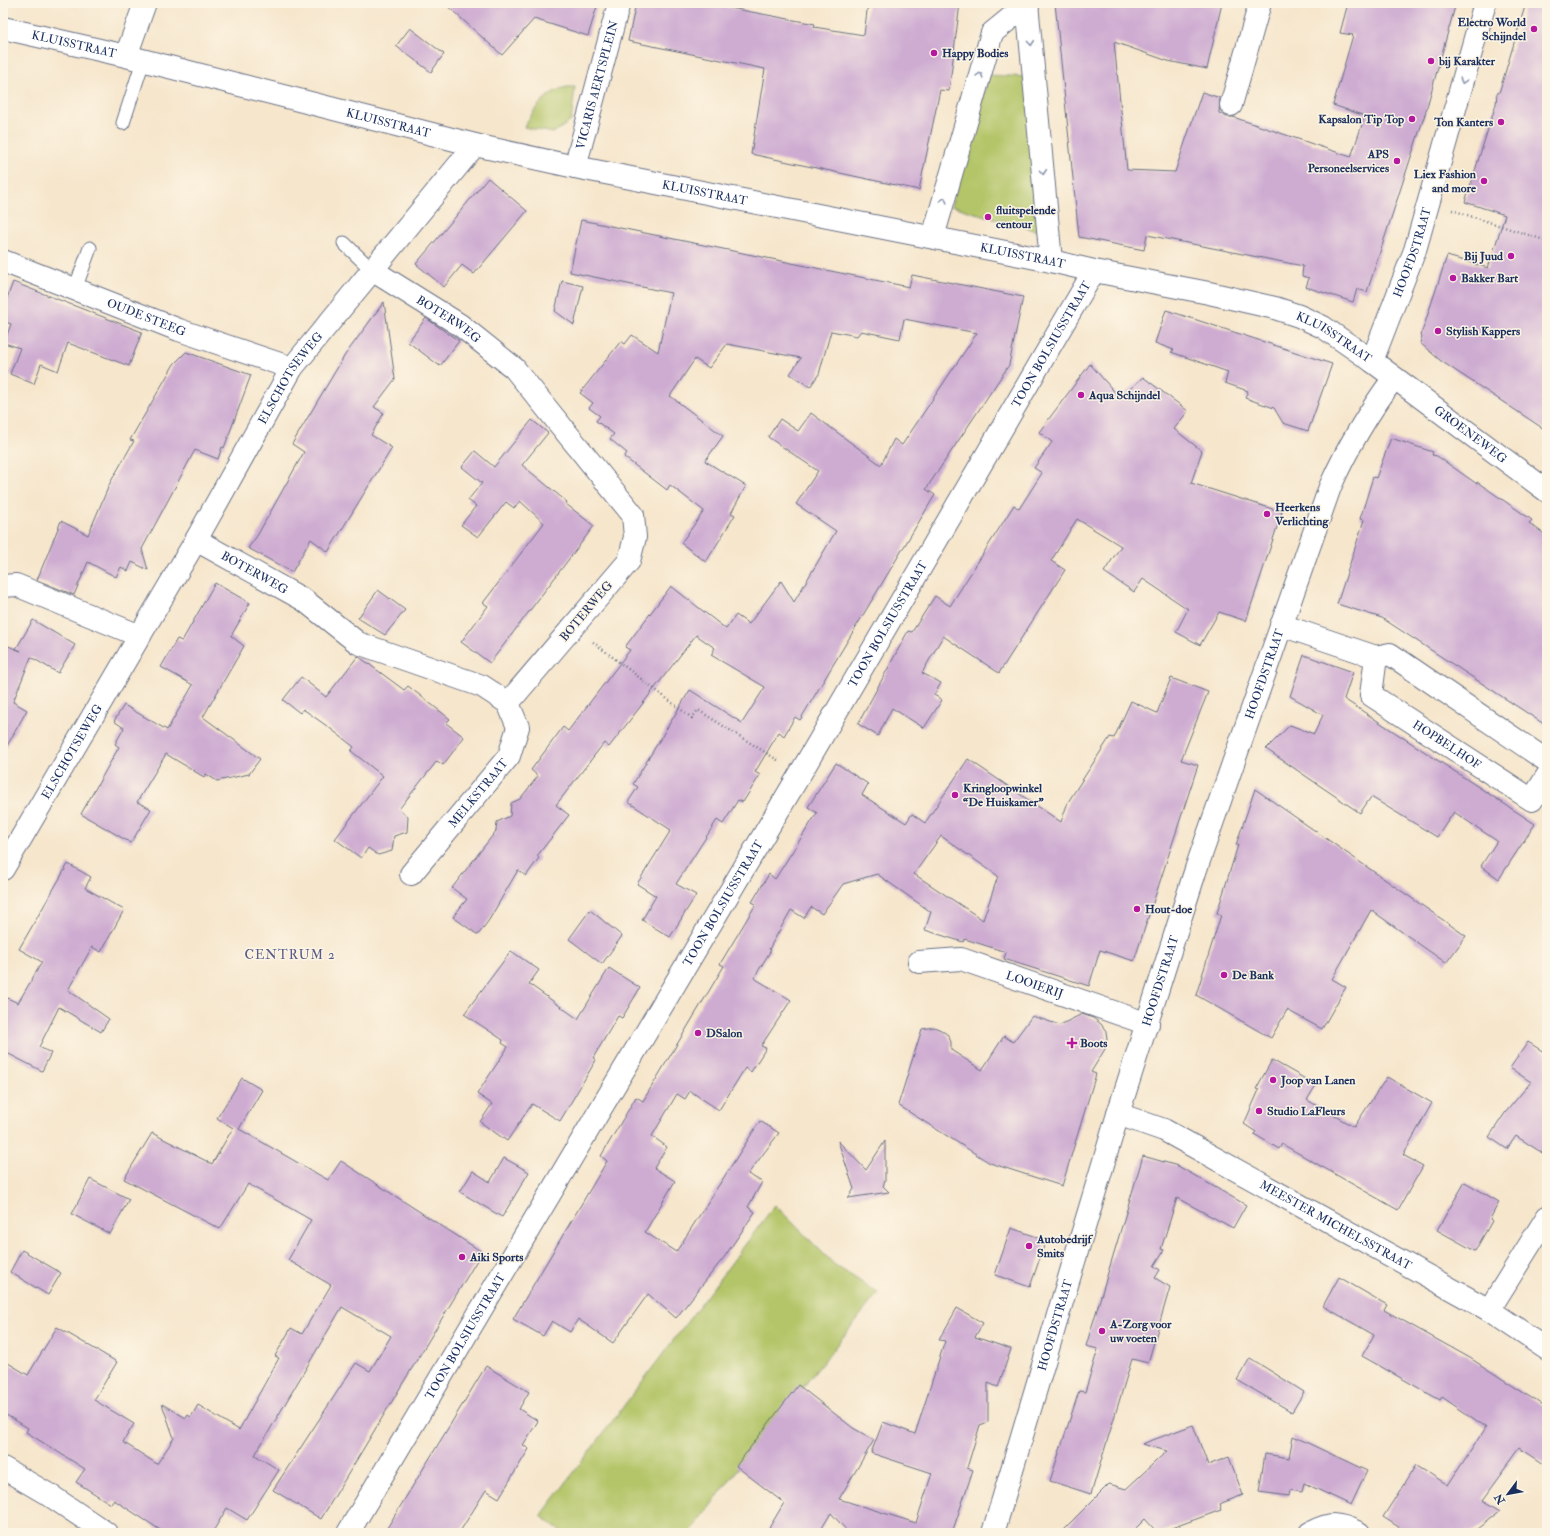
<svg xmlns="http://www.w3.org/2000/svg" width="1550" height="1536" viewBox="0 0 1550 1536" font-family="'IM FELL Double Pica',serif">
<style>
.green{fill:#b3c568;stroke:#677a63}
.building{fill:#ceacd2;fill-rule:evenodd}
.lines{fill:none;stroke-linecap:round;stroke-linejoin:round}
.lane-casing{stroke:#686f84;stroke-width:15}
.street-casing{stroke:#686f84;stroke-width:24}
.secondary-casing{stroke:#686f84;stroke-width:24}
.path{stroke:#686f84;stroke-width:2.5;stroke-dasharray:1 3;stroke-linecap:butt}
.lane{stroke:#fff;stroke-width:13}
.street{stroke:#fff;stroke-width:22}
.secondary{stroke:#fff;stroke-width:22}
.oneway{stroke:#8d97ae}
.poi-dot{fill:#b5179e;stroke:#fcf5e5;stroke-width:1.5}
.labels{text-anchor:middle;stroke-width:3;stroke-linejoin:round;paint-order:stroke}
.poi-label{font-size:12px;font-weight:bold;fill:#1b2f5e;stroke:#fcf5e5;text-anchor:start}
.street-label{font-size:12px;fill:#1b2f5e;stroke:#fcf5e5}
.neighbourhood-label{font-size:13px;letter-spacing:1px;fill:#5a5b87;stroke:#fcf5e5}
</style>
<rect width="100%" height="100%" fill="#fcf5e5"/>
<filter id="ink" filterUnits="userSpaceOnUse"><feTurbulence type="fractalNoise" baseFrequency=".025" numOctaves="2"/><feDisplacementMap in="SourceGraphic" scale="8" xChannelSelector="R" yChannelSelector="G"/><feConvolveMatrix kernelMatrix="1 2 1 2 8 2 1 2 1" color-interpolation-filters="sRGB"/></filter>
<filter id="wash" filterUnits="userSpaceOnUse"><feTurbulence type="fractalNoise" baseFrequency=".012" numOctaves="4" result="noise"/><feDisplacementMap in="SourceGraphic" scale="16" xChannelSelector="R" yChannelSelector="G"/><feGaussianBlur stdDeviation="0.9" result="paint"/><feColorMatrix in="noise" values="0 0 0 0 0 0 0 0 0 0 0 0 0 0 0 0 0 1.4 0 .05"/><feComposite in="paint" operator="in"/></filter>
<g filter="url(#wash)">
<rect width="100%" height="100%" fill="#f6e6cc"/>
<path class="green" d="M989,75L1028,77L1041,232L951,206Z
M567,87H575L571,121L553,133L524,127C534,109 547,91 567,87Z
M775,1205L835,1265L878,1293L738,1469L690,1533H564L541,1516Z"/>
<g id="blocks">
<path class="building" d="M444,3H598L588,36L534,19L502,55Z
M636,3H704L815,24L814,27L864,35L868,3H960L949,91L940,90L919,190L751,154L765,69L628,41Z
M1055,3H1222L1207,69L1168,61L1114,42L1127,170L1175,172L1202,92L1220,98L1219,113L1227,117H1233L1351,157L1365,116L1333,105L1353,35L1340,33L1348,3H1456L1425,114L1367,292L1357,289L1353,302L1306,287L1309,278L1302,276L1303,266L1147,235L1144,250L1079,237Z
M1526,3H1547V431L1441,361L1420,343L1422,336L1421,335L1447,256L1488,268L1505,215L1465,202L1496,104L1497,93H1499Z
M410,28L444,54L431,72L396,46Z
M488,178L527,211L474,274L462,265L444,287L416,264Z
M581,220L909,287L912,275L1023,297L1009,365L926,489L935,495L800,720L795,717L784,736L779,732L755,772L760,775L743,802L738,800L723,824L717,820L676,884L696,895L670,937L642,920L656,896L637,884L671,830L628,802L638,787L633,784L690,690L742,723L765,687L711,655L715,648L696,635L609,747L604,743L556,805L569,815L537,856L539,858L526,876L518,870L489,920L478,935L453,917L467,899L452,888L496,831L497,822L510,816L511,803L520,799L538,776L531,770L563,727L568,731L630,650L625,647L671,586L726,629L736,615L749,624L781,581L794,602L836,531L796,504L818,471L768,437L780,419L798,431L811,413L881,465L894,439L902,445L977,333L904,319L900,339L861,331L857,336L831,331L819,374L810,387L790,374L801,358L727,344L709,368L695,359L670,396L723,436L705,461L746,486L731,513L735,515L706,562L681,543L704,511L670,485L667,490L624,457L627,453L610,439L614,434L596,421L600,416L589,408L593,403L580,393L621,341L625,344L632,335L658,352L671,293L570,272Z
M562,281L583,286L574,325L555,311Z
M13,282L142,332L129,366L68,343L58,371L41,364L34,384L10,374L20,348L4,343L11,324L3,321V309Z
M384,302L395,379L374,407L384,413L371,435L392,448L328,552L311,539L292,572L248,548L257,536L304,452L292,444L345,355Z
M1166,310L1332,364L1308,431L1283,423L1274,408L1245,398L1248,391L1225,383L1228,372L1171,352L1174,350L1155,343Z
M426,318L459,341L440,366L408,342Z
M186,352L251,375L224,448L222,447L218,459L195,450L142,549L148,570L132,562L128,571L121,567L116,577L88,562L74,595L37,580L61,521L88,535L110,483L134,441L130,440L174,364Z
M1090,364L1120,398L1143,377L1188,411L1174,429L1202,451L1191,483L1282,512L1246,621L1219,612L1200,645L1176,632L1188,609L1143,579L1134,592L1104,572L1121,546L1077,519L1051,561L1065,570L999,673L943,636L922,673L941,683L934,695L942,700L924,728L892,708L878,736L858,724L908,631L912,632L935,596L950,606L1014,505L1019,509L1042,473L1034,468L1052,442L1039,432Z
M532,420L548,433L522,465L567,502L566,504L594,526L490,663L461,642L488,606L483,603L544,523L520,501L514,508L506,502L478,537L461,525L476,506L468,500L482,483L462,467L475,451L494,467Z
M1391,438L1433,452L1432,455L1437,456L1477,484V482L1532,520L1529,523L1547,536V726L1382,618L1337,604L1364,520L1360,519L1373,477L1376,478Z
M215,583L250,603L231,636L244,646L203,717L260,759L249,774L217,781L206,774L204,777L166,754L137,802L151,809L131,843L81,814L119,747L115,744L124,728L114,721L124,705L167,730L193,685L161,667L177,639L182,641Z
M378,590L405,610L385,635L358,618Z
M33,620L75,645L58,673L31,657L13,702L27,710L3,753V644L21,651L16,649Z
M1304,655L1353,672L1344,699L1535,824L1499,879L1481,866L1497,841L1454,812L1437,837L1371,797L1360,813L1266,749L1290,725L1314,734L1323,715L1290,696Z
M358,656L404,690L408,686L450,719L446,723L464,737L443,765L437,761L399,809L408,817L407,832L394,836L392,851L378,855L368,848L361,858L335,839L383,776L351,751L354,747L331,729L303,709L300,713L283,700L301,677L326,697Z
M1171,678L1208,692L1181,760L1198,765L1134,961L1100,950L1089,986L1004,959L1006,952L965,939L963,942L925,930L931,912L877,874L843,884L822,914L811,907L804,918L791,910L769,949L771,950L754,978L791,1000L761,1046L766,1048L751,1072L745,1068L719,1110L690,1091L685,1099L677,1094L652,1136L667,1147L654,1168L675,1181L645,1232L676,1252L760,1121L779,1133L748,1174L762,1182L748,1207L755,1212L725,1256L676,1318L648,1294L613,1343L578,1319L570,1332L552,1321L543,1336L513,1319L607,1161L601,1156L623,1119L636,1097L643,1101L724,966L720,964L756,904L752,902L769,874L775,879L817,813L808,807L836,763L868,784L862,795L906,823L912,814L925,823L968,759L1061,822L1068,802L1110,737L1114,738L1131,701L1157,713ZM941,836L998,876L983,920L914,874Z
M1255,789L1466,936L1446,963L1371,910L1332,979L1346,987L1322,1029L1287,1010L1271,1038L1196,995L1221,915L1217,913L1238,845H1236Z
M68,864L91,877L85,888L124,910L101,952L92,947L68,990L109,1019L101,1032L59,1007L39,1047L51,1053L42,1071L3,1051V996L18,1003L42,962L19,949Z
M590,910L622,936L602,964L569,939Z
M511,951L539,970L529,984L578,1019L609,968L640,988L622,1018L618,1016L593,1058L596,1060L560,1121L532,1104L507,1141L480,1122L492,1104L477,1094L508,1047L502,1043L503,1040L464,1014Z
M1082,1014L1093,1018L1101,1024L1106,1031L1107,1040L1105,1049L1091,1072L1096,1074L1062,1186L990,1163L898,1105L922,1029L934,1027L941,1030L948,1035L951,1042V1050L982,1070L1004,1036L1013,1042L1032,1016L1060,1025Z
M1528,1042L1547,1054V1156L1516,1136L1507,1149L1489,1137L1505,1113L1531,1082L1510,1068Z
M1272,1060L1316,1085L1307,1100L1354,1127L1387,1077L1432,1103L1403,1155L1423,1166L1398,1210L1282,1144L1279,1149L1254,1134L1256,1132L1244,1124L1259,1090L1256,1089Z
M242,1078L262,1090L239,1129L328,1180L341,1161L482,1252L321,1519L273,1490L356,1363L370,1371L391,1336L342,1307L255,1455L279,1470L247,1520L227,1508L212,1533H165L114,1500L111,1504L76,1482L85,1469L26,1432L28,1428L3,1413V1360L28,1375L57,1327L117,1362L94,1400L134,1424L123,1442L157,1464L174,1438L162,1404L186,1418L188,1415L191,1417L198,1405L239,1430L279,1358L275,1356L291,1328L302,1334L331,1285L288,1260L311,1220L248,1184L220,1229L124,1179L152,1133L212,1164L233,1128L217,1118Z
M838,1141L866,1170L885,1141V1181L883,1186L889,1192L848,1198L854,1189Z
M1143,1156L1178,1166L1246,1205L1233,1228L1177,1198L1161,1249L1164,1250L1154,1266L1160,1270L1155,1278L1170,1287L1148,1363L1132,1359L1091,1494L1050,1481L1079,1391L1085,1392L1098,1349L1086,1346Z
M504,1158L529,1172L502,1217L460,1192L473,1171L490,1182Z
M90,1179L129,1199L110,1234L72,1214Z
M1465,1182L1499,1202L1490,1219L1492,1221L1475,1251L1437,1230Z
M1011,1228L1046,1240L1030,1287L995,1275Z
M22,1250L61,1273L48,1295L10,1272Z
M1339,1277L1387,1305L1384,1310L1470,1358L1547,1408V1466L1520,1448L1483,1499L1501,1510L1472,1533H1408L1383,1517L1416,1465L1448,1485L1486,1427L1442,1397L1440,1400L1362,1356L1374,1335L1323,1306Z
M957,1308L983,1323L975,1337L1011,1349L998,1387L988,1383V1422L980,1425L967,1468L973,1470L952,1533H849L831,1513L819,1533H766L784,1503L736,1466L798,1385L853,1428L874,1440L839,1499L916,1523L932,1473L871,1453L883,1422L915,1434L945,1341L939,1340Z
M1250,1358L1304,1392L1292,1412L1237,1380Z
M486,1366L529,1392L519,1409L538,1421L523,1445L529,1449L499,1498L486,1490L459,1533H384Z
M1193,1425L1208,1465L1229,1457L1243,1495L1219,1504L1221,1510L1158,1533L1145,1519L1131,1533H1060L1109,1484L1126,1489L1167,1451L1142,1444Z
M1293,1436L1367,1471L1351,1505L1304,1483L1302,1492L1290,1490L1289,1496L1259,1492L1265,1454L1289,1458Z"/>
</g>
</g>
<g filter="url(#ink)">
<use href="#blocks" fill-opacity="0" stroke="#686f84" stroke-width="1"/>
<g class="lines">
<defs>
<path id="lane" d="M123,123L143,61
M344,243L372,270
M75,289L90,248"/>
<g id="street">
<path d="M1027,3L1051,261"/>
<path d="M126,56L145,3"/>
<path d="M1231,105L1260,3"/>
<path id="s1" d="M575,167L619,3"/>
<path d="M933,237L992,33L1029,3"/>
<path id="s2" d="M3,261L179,330L292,368"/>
<path id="s3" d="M372,270L460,325L514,368L633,515L635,537L629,561L508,703"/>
<path id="s4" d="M1372,361L1415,250L1485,3"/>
<path id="s5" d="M196,540L304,600L358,643L482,686L508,703"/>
<path d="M3,586L16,585L140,636"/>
<path d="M1281,625L1376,657L1390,654L1547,761"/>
<path id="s6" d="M1376,657L1371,695L1532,800L1547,776"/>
<path id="s7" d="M3,869L196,540L292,368L475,145"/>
<path id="s8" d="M411,874L509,756L518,727L508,703"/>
<path id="s9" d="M919,962L961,959L1148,1024"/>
<path id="s10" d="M1118,1114L1164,1130L1173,1135L1489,1310L1547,1349"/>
<path d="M1489,1310L1547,1217"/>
<path d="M3,1468L51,1496L106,1533"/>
<path id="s11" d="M348,1533L800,774L1094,271"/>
<path d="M1310,1533C1331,1522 1339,1523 1359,1533"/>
</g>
<g id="secondary">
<path id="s12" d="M3,28L126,56L475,145L575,167L1051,261L1094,271L1209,293L1275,308L1299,316L1323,327L1372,361L1547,491"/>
<path id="s13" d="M993,1533L1118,1114L1196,869L1330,487C1348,446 1367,414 1394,378"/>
</g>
</defs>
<use href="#lane" class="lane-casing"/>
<use href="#street" class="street-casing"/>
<use href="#secondary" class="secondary-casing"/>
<path class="path" d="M1452,210L1547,241
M593,642L692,718L698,710L779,761"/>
<use href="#lane" class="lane"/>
<use href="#street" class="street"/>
<use href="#secondary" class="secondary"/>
</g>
<defs><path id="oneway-chevron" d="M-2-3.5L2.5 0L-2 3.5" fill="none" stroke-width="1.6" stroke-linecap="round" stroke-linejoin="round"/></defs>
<g class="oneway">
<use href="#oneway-chevron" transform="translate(1031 43) rotate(85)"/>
<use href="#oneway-chevron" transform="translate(980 75) rotate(-74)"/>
<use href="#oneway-chevron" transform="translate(1463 81) rotate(106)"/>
<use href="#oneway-chevron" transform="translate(1043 172) rotate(85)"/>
<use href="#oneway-chevron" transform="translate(944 200) rotate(-74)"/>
</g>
</g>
<g class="poi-dot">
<circle cx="1534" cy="29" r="4"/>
<circle cx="934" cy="53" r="4"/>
<circle cx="1431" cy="61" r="4"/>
<circle cx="1412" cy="119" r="4"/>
<circle cx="1501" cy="122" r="4"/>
<circle cx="1397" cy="161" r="4"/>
<circle cx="1484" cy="181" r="4"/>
<circle cx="988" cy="217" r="4"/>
<circle cx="1511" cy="256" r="4"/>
<circle cx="1453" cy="278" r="4"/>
<circle cx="1438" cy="331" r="4"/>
<circle cx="1081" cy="395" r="4"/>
<circle cx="1267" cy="514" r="4"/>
<circle cx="955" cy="795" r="4"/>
<circle cx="1137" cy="909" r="4"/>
<circle cx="1224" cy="975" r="4"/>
<circle cx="698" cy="1033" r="4"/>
<path d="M1070 1037h4v4h4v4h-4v4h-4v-4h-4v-4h4z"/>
<circle cx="1273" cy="1080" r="4"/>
<circle cx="1259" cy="1111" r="4"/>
<circle cx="1029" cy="1246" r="4"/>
<circle cx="462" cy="1257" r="4"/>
<circle cx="1102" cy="1331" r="4"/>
</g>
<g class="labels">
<g class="poi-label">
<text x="1526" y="26" text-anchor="end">Electro World<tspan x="1526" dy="14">Schijndel</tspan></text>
<text x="942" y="57">Happy Bodies</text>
<text x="1439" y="65">bij Karakter</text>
<text x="1404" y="123" text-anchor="end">Kapsalon Tip Top</text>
<text x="1493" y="126" text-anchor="end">Ton Kanters</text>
<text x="1389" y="158" text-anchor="end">APS<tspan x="1389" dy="14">Personeelservices</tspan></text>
<text x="1476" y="178" text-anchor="end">Liex Fashion<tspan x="1476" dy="14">and more</tspan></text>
<text x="996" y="214">fluitspelende<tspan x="996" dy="14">centour</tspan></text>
<text x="1503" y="260" text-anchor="end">Bij Juud</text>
<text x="1461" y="282">Bakker Bart</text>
<text x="1446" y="335">Stylish Kappers</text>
<text x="1089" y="399">Aqua Schijndel</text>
<text x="1275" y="511">Heerkens<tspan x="1275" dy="14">Verlichting</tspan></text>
<text x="963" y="792">Kringloopwinkel<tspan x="963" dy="14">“De Huiskamer”</tspan></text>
<text x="1145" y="913">Hout-doe</text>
<text x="1232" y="979">De Bank</text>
<text x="706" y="1037">DSalon</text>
<text x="1080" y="1047">Boots</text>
<text x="1281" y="1084">Joop van Lanen</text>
<text x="1267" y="1115">Studio LaFleurs</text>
<text x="1037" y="1243">Autobedrijf<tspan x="1037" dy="14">Smits</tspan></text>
<text x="470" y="1261">Aiki Sports</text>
<text x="1110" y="1328">A-Zorg voor<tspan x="1110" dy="14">uw voeten</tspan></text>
</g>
<g class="street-label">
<text dy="4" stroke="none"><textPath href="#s12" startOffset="73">KLUISSTRAAT</textPath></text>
<text dy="4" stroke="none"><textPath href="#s1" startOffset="85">VICARIS AERTSPLEIN</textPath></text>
<text dy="4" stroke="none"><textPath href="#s12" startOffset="397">KLUISSTRAAT</textPath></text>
<text dy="4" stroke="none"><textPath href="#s12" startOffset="721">KLUISSTRAAT</textPath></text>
<text dy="4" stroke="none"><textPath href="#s4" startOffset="116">HOOFDSTRAAT</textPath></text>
<text dy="4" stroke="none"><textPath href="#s12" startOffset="1045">KLUISSTRAAT</textPath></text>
<text dy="4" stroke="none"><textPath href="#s2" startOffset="154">OUDE STEEG</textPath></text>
<text dy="4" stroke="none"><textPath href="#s3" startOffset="91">BOTERWEG</textPath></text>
<text dy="4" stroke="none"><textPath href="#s12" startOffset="1369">KLUISSTRAAT</textPath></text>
<text dy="4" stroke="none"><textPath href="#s11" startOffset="1381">TOON BOLSIUSSTRAAT</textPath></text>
<text dy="4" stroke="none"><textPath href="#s7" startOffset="569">ELSCHOTSEWEG</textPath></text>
<text dy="4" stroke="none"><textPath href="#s12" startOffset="1537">GROENEWEG</textPath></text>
<text dy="4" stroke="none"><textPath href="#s5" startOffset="67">BOTERWEG</textPath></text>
<text transform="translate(586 611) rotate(-50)" y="4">BOTERWEG</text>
<text dy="4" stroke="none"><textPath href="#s11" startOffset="1057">TOON BOLSIUSSTRAAT</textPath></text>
<text dy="4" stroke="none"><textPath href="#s13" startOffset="901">HOOFDSTRAAT</textPath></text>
<text dy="4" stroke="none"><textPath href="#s6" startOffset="129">HOPBELHOF</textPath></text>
<text dy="4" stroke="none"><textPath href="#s7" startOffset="136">ELSCHOTSEWEG</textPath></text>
<text dy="4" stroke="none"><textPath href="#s8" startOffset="105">MELKSTRAAT</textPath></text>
<text dy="4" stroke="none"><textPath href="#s11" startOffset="733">TOON BOLSIUSSTRAAT</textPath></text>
<text dy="4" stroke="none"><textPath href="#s13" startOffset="577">HOOFDSTRAAT</textPath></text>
<text dy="4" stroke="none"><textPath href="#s9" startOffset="120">LOOIERIJ</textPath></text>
<text dy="4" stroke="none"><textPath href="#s10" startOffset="245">MEESTER MICHELSSTRAAT</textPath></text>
<text dy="4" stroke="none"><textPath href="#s13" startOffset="217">HOOFDSTRAAT</textPath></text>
<text dy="4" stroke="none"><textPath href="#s11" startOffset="229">TOON BOLSIUSSTRAAT</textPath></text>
</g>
<g class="neighbourhood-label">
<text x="290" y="959">CENTRUM 2</text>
</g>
</g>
<rect width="1550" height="1536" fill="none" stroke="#fcf5e5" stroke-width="16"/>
<g transform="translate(1508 1494) rotate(238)" stroke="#fcf5e5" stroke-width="3" paint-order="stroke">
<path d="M0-3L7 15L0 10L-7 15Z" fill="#1b2f5e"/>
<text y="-6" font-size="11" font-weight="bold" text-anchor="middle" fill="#1b2f5e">N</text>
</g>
</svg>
